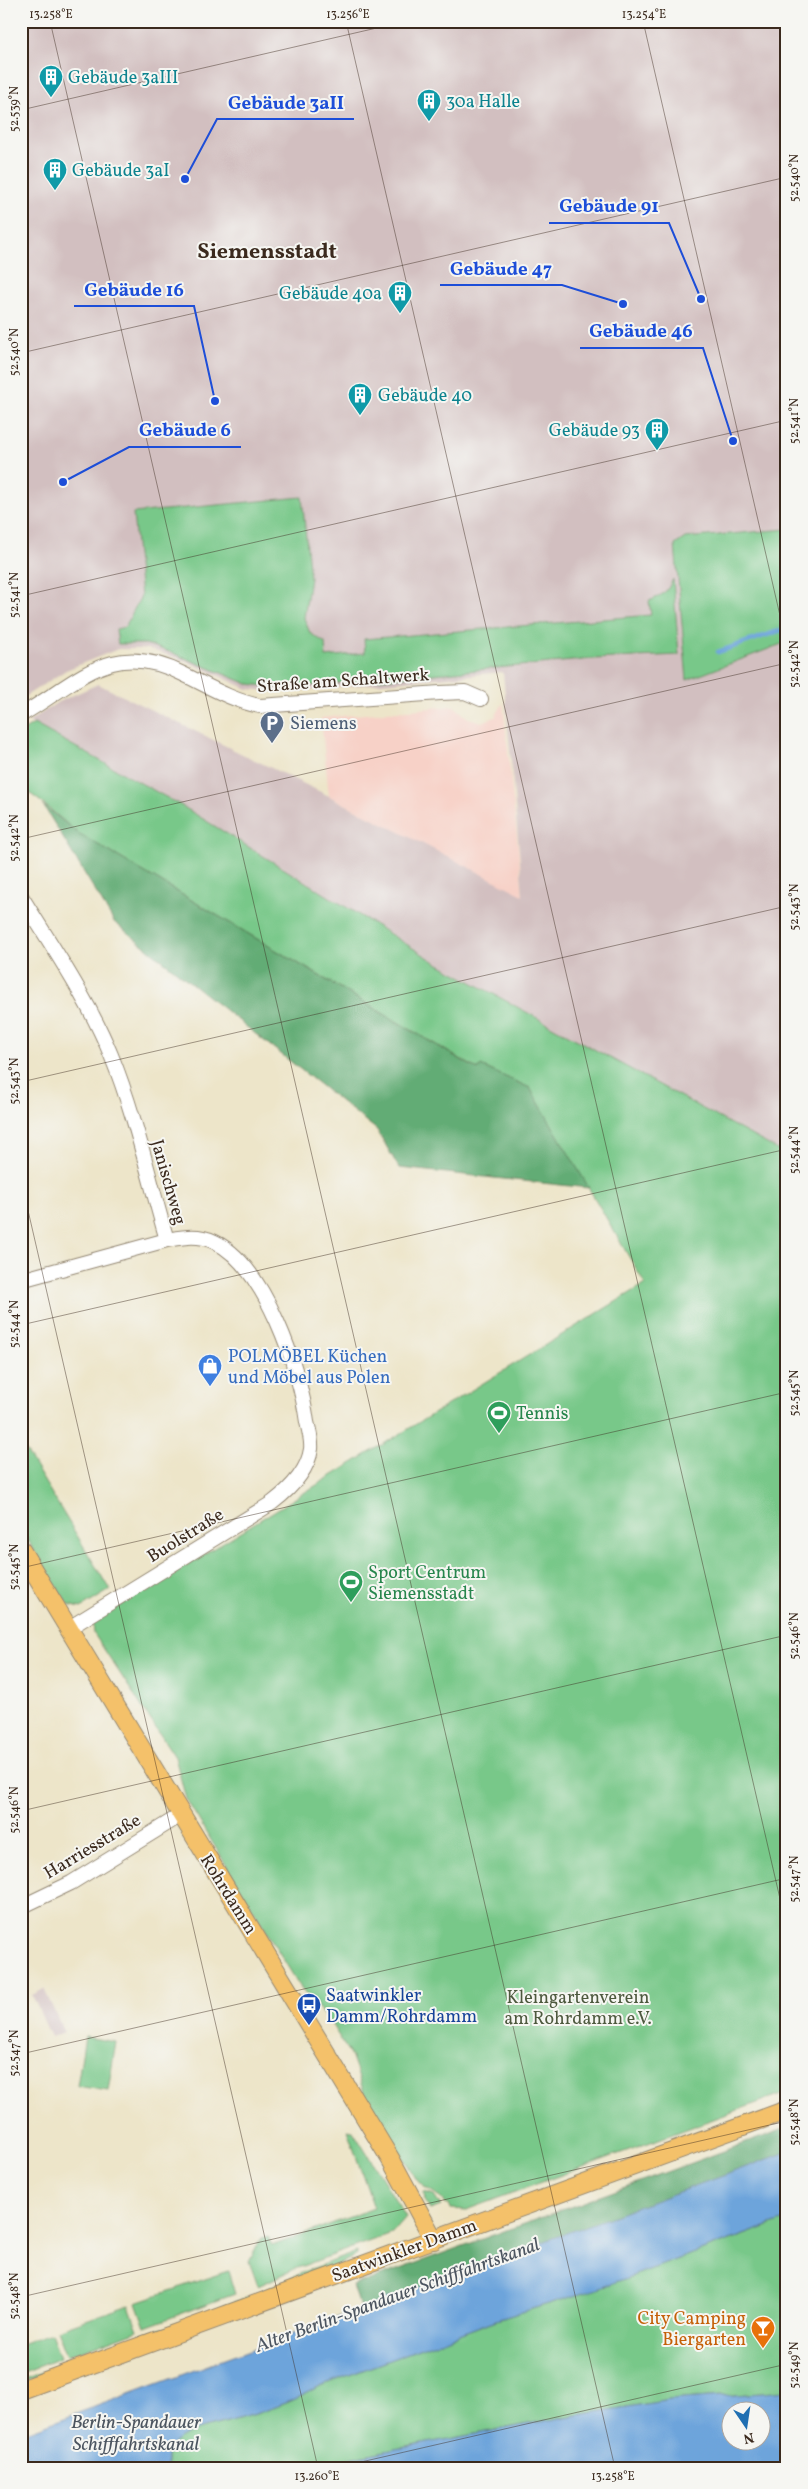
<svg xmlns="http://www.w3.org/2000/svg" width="808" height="2489" viewBox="0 0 808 2489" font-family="Vollkorn,serif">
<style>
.built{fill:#f7d1c7}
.industrial{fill:#d2bfc0}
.green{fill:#78c889;stroke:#5a7954}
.forest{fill:#62ac75;stroke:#4e6b4a}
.water{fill:#6da4db;stroke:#54677c;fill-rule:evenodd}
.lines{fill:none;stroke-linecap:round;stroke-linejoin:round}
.stream{stroke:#6da4db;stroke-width:4.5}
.minor-casing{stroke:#948874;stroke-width:16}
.major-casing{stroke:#948874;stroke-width:20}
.minor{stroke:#fff;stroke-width:14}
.major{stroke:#f4c16a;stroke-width:18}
.ticks{fill:none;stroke:#3b2a1e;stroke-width:1;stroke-opacity:0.45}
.labels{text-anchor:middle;stroke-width:4;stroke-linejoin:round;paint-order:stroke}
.culture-label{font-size:18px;fill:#0d838f;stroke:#f6f6f2;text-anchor:start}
.street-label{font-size:18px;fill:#3b2a1e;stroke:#f6f6f2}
.service-label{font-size:18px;fill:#4e5e75;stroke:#f6f6f2;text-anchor:start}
.shop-label{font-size:18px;fill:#366cbe;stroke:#f6f6f2;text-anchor:start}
.leisure-label{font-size:18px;fill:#27864d;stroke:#f6f6f2;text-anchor:start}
.transit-label{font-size:18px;fill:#164399;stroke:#f6f6f2;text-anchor:start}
.park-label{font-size:18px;fill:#4d593e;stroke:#f6f6f2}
.food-label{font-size:18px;fill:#c56008;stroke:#f6f6f2;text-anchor:end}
.water-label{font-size:19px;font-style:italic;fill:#4c5560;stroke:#f6f6f2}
.district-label{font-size:22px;font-weight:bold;fill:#3b2a1e;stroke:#f6f6f2}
.leader{fill:none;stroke:#1d4ed8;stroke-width:2}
.callout-dot{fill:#1d4ed8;stroke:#f6f6f2;stroke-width:2}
.callout-label{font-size:19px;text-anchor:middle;font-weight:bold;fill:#1d4ed8;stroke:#f6f6f2;stroke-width:4;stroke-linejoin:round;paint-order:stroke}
.neatline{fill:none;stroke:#3b2a1e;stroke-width:2}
.ticks-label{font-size:12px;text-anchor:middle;fill:#3b2a1e}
</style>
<rect width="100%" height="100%" fill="#f6f6f2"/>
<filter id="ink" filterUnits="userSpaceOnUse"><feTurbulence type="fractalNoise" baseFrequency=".02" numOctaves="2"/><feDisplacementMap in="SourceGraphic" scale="10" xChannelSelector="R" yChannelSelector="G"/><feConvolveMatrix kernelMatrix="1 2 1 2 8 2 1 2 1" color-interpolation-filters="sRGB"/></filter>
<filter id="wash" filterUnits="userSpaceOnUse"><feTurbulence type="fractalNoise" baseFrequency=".0096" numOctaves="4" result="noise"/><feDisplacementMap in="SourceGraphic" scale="20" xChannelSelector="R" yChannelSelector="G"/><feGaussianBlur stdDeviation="1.12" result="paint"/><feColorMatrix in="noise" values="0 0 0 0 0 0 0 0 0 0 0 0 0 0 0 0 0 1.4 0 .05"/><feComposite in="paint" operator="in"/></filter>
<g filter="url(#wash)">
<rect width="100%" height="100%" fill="#ede5c9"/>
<path class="built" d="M503,703L523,896L329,796L321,718L454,706L468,718L482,722L495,717Z"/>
<path class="industrial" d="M21,21H787V1155L437,963L182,806L29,722L58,702L98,684L329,796L523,895L503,672L284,692L248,689L186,661L149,649H118L66,670L21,699Z
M44,1989L64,2032L51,2037L32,1995Z"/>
<path class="green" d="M302,497L310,578L304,618L310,633L325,643L326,657L365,653L364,639L651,615L649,601C662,596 668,591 673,579L679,655L593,659L285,688L248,684L170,652L146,644H118L116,629L125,627L141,596L133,513Z
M787,529V642L687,680L675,545L685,538Z
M34,724L182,806L437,963L787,1155V2092L466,2210L451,2209L448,2204L445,2205C439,2191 425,2191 417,2180L365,2095L352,2058L329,2020L302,1990L186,1799L175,1757L94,1634L93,1622L645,1284L530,1088L481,1066L479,1070L78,833C59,818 42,800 21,788V732Z
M21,1443L110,1590L81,1608L68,1605L21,1529Z
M85,2037L116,2042L108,2091L77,2086Z
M347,2130L353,2131L406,2217L392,2233L297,2268L258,2286L249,2261L261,2238L268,2236L272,2246L374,2208Z
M424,2192L434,2195L441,2206L430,2210L425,2202Z
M782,2221L787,2227V2391L670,2400L565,2417L296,2468H168C165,2461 168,2448 173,2443C187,2430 210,2427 227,2422C259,2413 291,2404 320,2386L496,2320L597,2289Z
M357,2252V2255L322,2273L265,2293L263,2291L308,2270Z
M228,2271L235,2294L145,2327L136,2302Z
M248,2297L249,2300L21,2383V2380Z
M129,2305L138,2330L67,2356L57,2330Z
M51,2333L60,2358L21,2373V2344Z"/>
<path class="forest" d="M43,805L78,833L478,1070L481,1066L530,1088L589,1188L399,1168L377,1130L114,922Z
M787,2128V2152L361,2310L353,2286Z"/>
<path class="water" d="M787,2152V2219L597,2289L496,2320L320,2386C293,2403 262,2412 231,2421C213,2426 187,2430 173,2443C168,2448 165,2461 168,2468H21V2434Z
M787,2391V2468H296L565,2417L670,2400ZM730,2412H760V2442H730Z"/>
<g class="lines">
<path class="stream" d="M718,652L787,628"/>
</g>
</g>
<g filter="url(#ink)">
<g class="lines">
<defs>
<path id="minor" d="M21,715C80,681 111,638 183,674C208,686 233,701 260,706L440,693L465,692L481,699
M21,896C53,948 88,999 111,1055C135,1114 149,1179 167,1240
M21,1280L167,1240C184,1237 198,1234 215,1242C265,1266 300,1370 307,1422C309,1430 312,1441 311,1449C308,1471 289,1490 272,1503L69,1628
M21,1907L71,1883L181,1815"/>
<path id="major" d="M21,1550L391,2160L434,2240
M21,2390L787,2110"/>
</defs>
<use href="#minor" class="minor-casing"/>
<use href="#major" class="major-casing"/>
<use href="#minor" class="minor"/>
<use href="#major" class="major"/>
</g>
</g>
<path class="ticks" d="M50,21L615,2468M346,21L787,1929M643,21L787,646M21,110L407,21M21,353L787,177M21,596L787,420M21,839L787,663M21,1082L787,906M21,1180L318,2468M21,1325L787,1149M21,1568L787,1392M21,1811L787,1635M21,2054L787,1878M21,2297L787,2121M21,2464L22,2468M335,2468L787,2364"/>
<defs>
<symbol id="building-pin" viewBox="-11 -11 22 30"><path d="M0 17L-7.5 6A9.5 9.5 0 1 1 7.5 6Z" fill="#0f9aa8" stroke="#f6f6f2"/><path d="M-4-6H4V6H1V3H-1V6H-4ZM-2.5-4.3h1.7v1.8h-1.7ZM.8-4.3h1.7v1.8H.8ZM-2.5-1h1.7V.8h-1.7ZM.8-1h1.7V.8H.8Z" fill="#fff"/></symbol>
<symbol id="parking-pin" viewBox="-11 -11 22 30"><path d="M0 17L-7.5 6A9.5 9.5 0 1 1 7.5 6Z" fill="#5c6f8a" stroke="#f6f6f2"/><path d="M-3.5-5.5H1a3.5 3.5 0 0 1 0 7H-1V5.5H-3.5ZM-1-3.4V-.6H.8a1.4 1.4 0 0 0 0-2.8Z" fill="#fff"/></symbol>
<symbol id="shop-pin" viewBox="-11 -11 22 30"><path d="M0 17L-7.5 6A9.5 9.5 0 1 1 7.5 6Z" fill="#3f7fe0" stroke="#f6f6f2"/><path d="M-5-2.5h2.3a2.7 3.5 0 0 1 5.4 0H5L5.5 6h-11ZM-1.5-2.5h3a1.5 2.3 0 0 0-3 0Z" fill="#fff"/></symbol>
<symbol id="stadium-pin" viewBox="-11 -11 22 30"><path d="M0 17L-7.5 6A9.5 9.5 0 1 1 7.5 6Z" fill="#2e9e5b" stroke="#f6f6f2"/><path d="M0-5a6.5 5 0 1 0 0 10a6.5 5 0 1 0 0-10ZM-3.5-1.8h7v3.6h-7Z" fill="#fff"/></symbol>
<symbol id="bus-pin" viewBox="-11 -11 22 30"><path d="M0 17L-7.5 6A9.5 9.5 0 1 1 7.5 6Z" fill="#1a4fb4" stroke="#f6f6f2"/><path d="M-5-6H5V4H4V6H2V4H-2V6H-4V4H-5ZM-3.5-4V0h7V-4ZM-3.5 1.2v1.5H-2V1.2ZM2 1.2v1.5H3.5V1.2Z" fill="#fff"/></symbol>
<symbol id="bar-pin" viewBox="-11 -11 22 30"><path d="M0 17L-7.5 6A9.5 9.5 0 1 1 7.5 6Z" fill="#e8710a" stroke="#f6f6f2"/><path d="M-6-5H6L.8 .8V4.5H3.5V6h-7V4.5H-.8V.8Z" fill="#fff"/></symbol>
</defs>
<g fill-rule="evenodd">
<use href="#building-pin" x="37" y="63" width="28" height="38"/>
<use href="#building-pin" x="415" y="87" width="28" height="38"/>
<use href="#building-pin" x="41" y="156" width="28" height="38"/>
<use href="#building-pin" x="386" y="279" width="28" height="38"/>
<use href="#building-pin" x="346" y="381" width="28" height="38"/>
<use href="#building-pin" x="643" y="416" width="28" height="38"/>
<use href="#parking-pin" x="258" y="709" width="28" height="38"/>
<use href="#shop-pin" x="196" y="1352" width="28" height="38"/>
<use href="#stadium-pin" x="485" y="1399" width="28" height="38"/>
<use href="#stadium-pin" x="337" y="1568" width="28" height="38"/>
<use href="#bus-pin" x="295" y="1991" width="28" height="38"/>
<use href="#bar-pin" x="749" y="2314" width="28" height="38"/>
</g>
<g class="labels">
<g class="culture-label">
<text x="68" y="83">Gebäude 3aIII</text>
<text x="446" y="107">30a Halle</text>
<text x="72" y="176">Gebäude 3aI</text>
<text x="382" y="299" text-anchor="end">Gebäude 40a</text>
<text x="378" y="401">Gebäude 40</text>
<text x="640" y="436" text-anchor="end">Gebäude 93</text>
</g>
<g class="street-label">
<text transform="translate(343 680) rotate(-4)" y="6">Straße am Schaltwerk</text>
<text transform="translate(169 1182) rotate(74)" y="6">Janischweg</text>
<text transform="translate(185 1535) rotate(-32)" y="6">Buolstraße</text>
<text transform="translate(92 1846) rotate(-31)" y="6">Harriesstraße</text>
<text transform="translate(229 1894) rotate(58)" y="6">Rohrdamm</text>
<text transform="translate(404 2250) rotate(-20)" y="6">Saatwinkler Damm</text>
</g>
<g class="service-label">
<text x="290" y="729">Siemens</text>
</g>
<g class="shop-label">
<text x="228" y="1362">POLMÖBEL Küchen<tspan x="228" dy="21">und Möbel aus Polen</tspan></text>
</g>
<g class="leisure-label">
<text x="516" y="1419">Tennis</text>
<text x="368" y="1578">Sport Centrum<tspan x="368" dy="21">Siemensstadt</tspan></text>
</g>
<g class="transit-label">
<text x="326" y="2001">Saatwinkler<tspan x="326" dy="21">Damm/Rohrdamm</tspan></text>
</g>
<g class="park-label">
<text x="578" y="2003">Kleingartenverein<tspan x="578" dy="21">am Rohrdamm e.V.</tspan></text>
</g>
<g class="food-label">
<text x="746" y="2324">City Camping<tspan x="746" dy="21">Biergarten</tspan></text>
</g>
<g class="water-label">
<text transform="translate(397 2294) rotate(-20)" y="7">Alter Berlin-Spandauer Schifffahrtskanal</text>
<text x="136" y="2428">Berlin-Spandauer<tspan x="136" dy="22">Schifffahrtskanal</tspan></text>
</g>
<g class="district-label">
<text x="267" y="258">Siemensstadt</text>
</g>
</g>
<path class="leader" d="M185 179L217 119H354M701 299L669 223H549M623 304L562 285H440M215 401L194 306H74M733 441L703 348H580M63 482L129 447H241"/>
<g class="callout-dot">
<circle cx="185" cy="179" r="5"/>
<circle cx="701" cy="299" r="5"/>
<circle cx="623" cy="304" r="5"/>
<circle cx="215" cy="401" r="5"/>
<circle cx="733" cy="441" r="5"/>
<circle cx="63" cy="482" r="5"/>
</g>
<g class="callout-label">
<text x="286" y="109">Gebäude 3aII</text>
<text x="609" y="212">Gebäude 91</text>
<text x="501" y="275">Gebäude 47</text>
<text x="134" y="296">Gebäude 16</text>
<text x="641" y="337">Gebäude 46</text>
<text x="185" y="436">Gebäude 6</text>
</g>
<rect width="808" height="2489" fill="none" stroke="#f6f6f2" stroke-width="55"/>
<g transform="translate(746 2426) rotate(167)"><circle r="24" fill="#f6f6f2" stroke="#aba49d"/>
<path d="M0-4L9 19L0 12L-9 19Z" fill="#1f6fb2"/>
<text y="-8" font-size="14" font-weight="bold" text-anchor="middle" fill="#3b2a1e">N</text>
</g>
<rect x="28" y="28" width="752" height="2434" class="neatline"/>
<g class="ticks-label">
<text x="51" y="18">13.258°E</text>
<text x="348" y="18">13.256°E</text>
<text x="644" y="18">13.254°E</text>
<text transform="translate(14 109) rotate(-90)" y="4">52.539°N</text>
<text transform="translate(794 178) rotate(-90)" y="4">52.540°N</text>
<text transform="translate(14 352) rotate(-90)" y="4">52.540°N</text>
<text transform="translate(794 421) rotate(-90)" y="4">52.541°N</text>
<text transform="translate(14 595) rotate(-90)" y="4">52.541°N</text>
<text transform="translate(794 664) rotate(-90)" y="4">52.542°N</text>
<text transform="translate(14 838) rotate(-90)" y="4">52.542°N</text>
<text transform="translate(794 907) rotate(-90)" y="4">52.543°N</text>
<text transform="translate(14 1081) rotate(-90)" y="4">52.543°N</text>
<text transform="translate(794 1150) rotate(-90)" y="4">52.544°N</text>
<text transform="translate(14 1324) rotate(-90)" y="4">52.544°N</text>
<text transform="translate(794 1393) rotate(-90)" y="4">52.545°N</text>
<text transform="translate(14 1567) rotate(-90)" y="4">52.545°N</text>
<text transform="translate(794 1636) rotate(-90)" y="4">52.546°N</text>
<text transform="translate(14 1810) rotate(-90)" y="4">52.546°N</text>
<text transform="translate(794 1879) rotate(-90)" y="4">52.547°N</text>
<text transform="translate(14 2053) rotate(-90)" y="4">52.547°N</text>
<text transform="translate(794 2122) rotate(-90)" y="4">52.548°N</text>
<text transform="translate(14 2296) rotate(-90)" y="4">52.548°N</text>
<text transform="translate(794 2365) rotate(-90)" y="4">52.549°N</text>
<text x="317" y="2480">13.260°E</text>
<text x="613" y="2480">13.258°E</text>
</g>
</svg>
